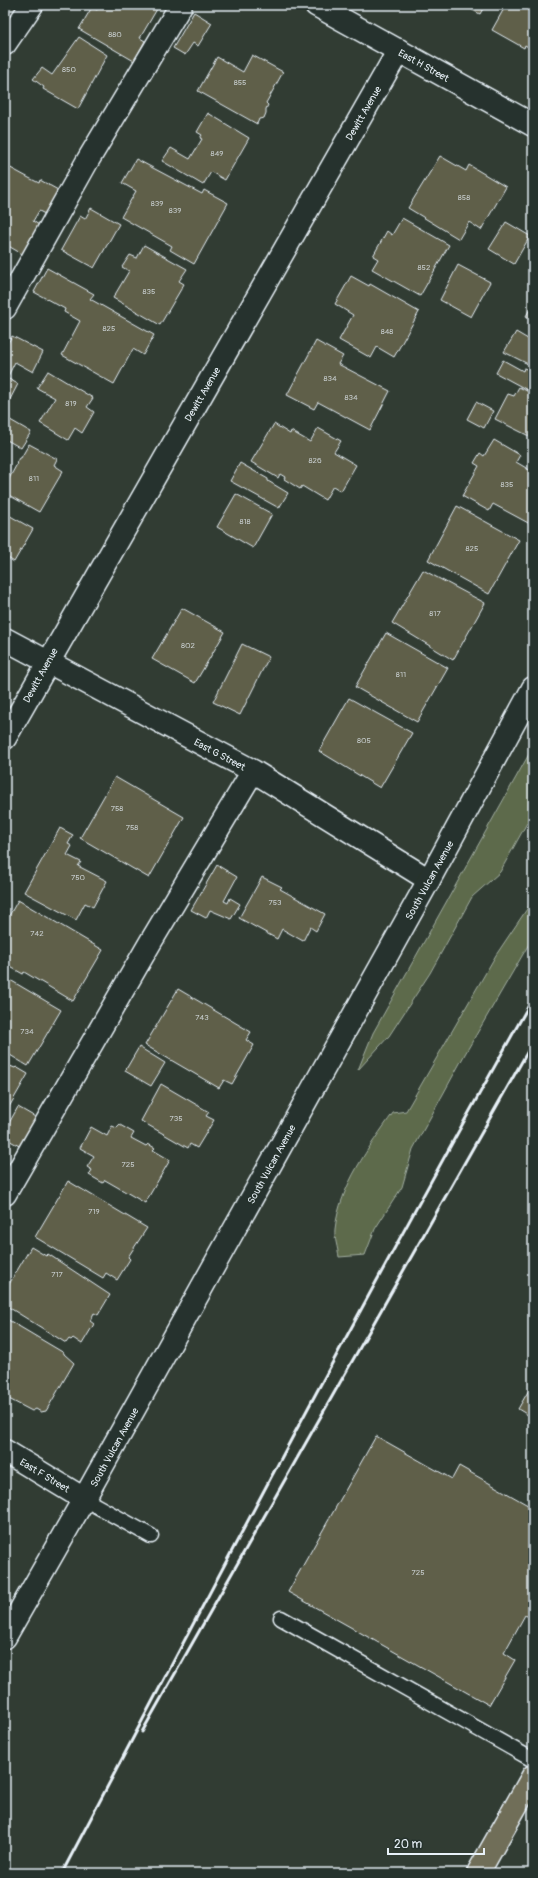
<svg xmlns="http://www.w3.org/2000/svg" width="538" height="1878" viewBox="0 0 538 1878" font-family="Pangolin,sans-serif">
<style>
.green{fill:#5d6a4c;stroke:#a2aea2}
.building{fill:#5e5e4a;stroke:#e8f1f8}
.lines{fill:none;stroke-linecap:round;stroke-linejoin:round}
.lane-casing{stroke:#e8f1f8;stroke-width:17}
.street-casing{stroke:#e8f1f8;stroke-width:25}
.secondary-casing{stroke:#e8f1f8;stroke-width:25}
.primary-casing{stroke:#e8f1f8;stroke-width:25}
.lane{stroke:#26332d;stroke-width:14}
.street{stroke:#26332d;stroke-width:22}
.secondary{stroke:#26332d;stroke-width:22}
.primary{stroke:#706e59;stroke-width:22}
.rail{stroke:#e8f1f8;stroke-width:3}
.labels{text-anchor:middle;stroke-width:3.5;stroke-linejoin:round;paint-order:stroke}
.number-label{font-size:8px;fill:#c6cccc}
.street-label{font-size:10px;fill:#e8f1f8;stroke:#26332d}
</style>
<rect width="100%" height="100%" fill="#313c33"/>
<filter id="ink" filterUnits="userSpaceOnUse"><feTurbulence type="fractalNoise" baseFrequency=".025" numOctaves="2"/><feDisplacementMap in="SourceGraphic" scale="8" xChannelSelector="R" yChannelSelector="G"/><feConvolveMatrix kernelMatrix="1 2 1 2 8 2 1 2 1" color-interpolation-filters="sRGB"/></filter>
<g filter="url(#ink)">
<path class="green" d="M533,747V812L500,872L472,897L430,973L389,1036L358,1070L373,1033Z
M533,900V937L465,1054L413,1149L402,1187L375,1229L365,1255L339,1257C338,1248 334,1238 335,1229C340,1186 369,1147 393,1113L406,1111L496,955Z"/>
<path class="building" d="M100,5H151L157,9L140,38L145,41L134,61L79,29L92,7L97,10Z
M463,5H485L480,14Z
M506,5H533V50L525,45L524,48L492,30Z
M194,12L212,23L198,46L193,43L185,55L173,48Z
M79,37L107,55L78,109L43,89L44,87L33,79L42,68L52,75Z
M252,55L283,72L266,103L268,105L266,109V113L264,118L259,119L257,124L198,91L217,57L243,72Z
M208,113L249,138L225,180L211,172L203,185L162,161L171,148L190,159L202,139L200,138L202,135L197,132Z
M440,156L466,171L469,165L506,187L481,230L469,222L459,239L408,208Z
M136,159L202,194L204,190L228,203L194,264L170,250L172,246L121,217L136,191L122,183Z
M5,165L29,178L39,183L40,180L58,190L45,214L39,211L33,221L39,225L22,254L5,244Z
M91,208L119,224L94,268L61,250L80,216L85,219Z
M402,218L449,245L420,296L372,269L378,259L373,256L387,231L392,235Z
M506,222L530,236L514,264L489,249Z
M144,245L187,269L179,281L184,284L160,325L113,298L129,271L122,267L130,255L137,258Z
M458,265L490,282L471,317L440,300Z
M47,268L94,294L90,299L154,335L143,355L133,349L114,384L62,355L80,321L64,312L65,309L34,292Z
M351,276L369,286L370,284L419,312L394,357L377,347L371,358L339,340L353,315L335,304Z
M533,304V320L526,316Z
M516,332L533,342L529,350L533,352V360L530,365L504,352Z
M12,336L43,352L33,372L15,362L7,378L18,384L5,409V348Z
M316,341L343,356L338,364L390,391L370,430L318,402L314,409L287,395Z
M503,360L523,371L524,368L533,372V393L496,373Z
M48,371L93,398L87,407L94,412L82,433L75,428L68,440L40,423L55,398L37,388Z
M519,387L533,394V438L495,419L508,394L514,396Z
M476,402L493,411L484,428L467,419Z
M5,417L31,432L21,448L5,439Z
M274,424L290,434L291,431L310,442L318,428L341,441L334,452L356,465L341,491L333,486L325,500L302,486L300,489L284,479L285,477L280,474L278,478L251,462Z
M494,440L520,455L516,462L533,472L532,525L493,504L489,511L462,496L479,466L474,463L480,453L484,456Z
M29,444L57,459L54,465L63,471L39,512L5,493V486L17,464L16,463L19,458H21Z
M240,463L268,479V481L288,493L279,508L230,481Z
M236,494L272,514L253,548L217,527Z
M457,506L519,540L489,594L428,560Z
M5,513L33,529L14,562L5,556Z
M423,570L485,603L453,660L392,623Z
M182,608L225,632L195,683L152,659Z
M386,633L448,668L417,722L355,687Z
M242,644L269,657L240,715L213,702Z
M349,698L412,733L380,788L319,751Z
M115,777L184,817L149,878L80,838Z
M60,828L73,835L68,844L72,846L67,855L81,862L78,866L107,881L93,907L85,903L76,920L24,892Z
M217,865L237,877L224,901L228,903L230,898L240,904L231,919L210,910L206,918L191,910Z
M262,877L282,887L280,889L325,914L316,931L310,927L303,941L282,929L277,939L239,918Z
M18,900L103,950L73,1001L24,972L23,974L5,964V923Z
M5,977L61,1010L28,1066L5,1052Z
M178,989L251,1032L246,1040L254,1045L232,1084L224,1080L219,1088L145,1045Z
M139,1047L165,1063L151,1086L125,1071Z
M5,1064L15,1068L16,1067L28,1074L9,1107L5,1105Z
M161,1084L209,1112L206,1116L214,1120L197,1148L190,1144L188,1148L141,1121Z
M18,1107L37,1118L21,1147L5,1138V1130Z
M120,1125L134,1133L131,1138L146,1146L148,1144L155,1148L153,1150L170,1160L145,1203L105,1180L103,1183L89,1175L92,1170L87,1167L94,1156L80,1148L91,1127L107,1136L112,1126L117,1128Z
M68,1181L147,1228L128,1257L130,1259L117,1280L106,1273L103,1278L35,1237Z
M31,1247L46,1256L48,1254L110,1295L98,1315L94,1313L90,1321L94,1324L82,1344L73,1338L71,1340L69,1339L66,1343L5,1305V1291Z
M5,1318L64,1353V1354L74,1363L46,1411L41,1412L36,1409L32,1411L5,1397Z
M533,1383V1418L518,1409Z
M376,1436L452,1479L459,1466L533,1508V1619L525,1615L504,1653L515,1660L489,1705L288,1592Z"/>
<g class="lines">
<defs>
<path id="lane" d="M84,1499L151,1536
M281,1618L533,1760"/>
<path id="street" d="M5,308L88,160L181,5
M5,639L253,771L429,880
M5,738L399,50
M5,1194L150,943L253,771"/>
<path id="secondary" d="M316,5L533,125
M5,44L32,5
M5,1451L84,1499
M5,1637L84,1499L429,880L533,688"/>
<path id="primary" d="M478,1873L533,1776"/>
</defs>
<use href="#lane" class="lane-casing"/>
<use href="#street" class="street-casing"/>
<use href="#secondary" class="secondary-casing"/>
<use href="#primary" class="primary-casing"/>
<use href="#lane" class="lane"/>
<use href="#street" class="street"/>
<use href="#secondary" class="secondary"/>
<use href="#primary" class="primary"/>
<path class="rail" d="M142,1732L533,1042
M62,1873C216,1580 370,1287 533,998"/>
</g>
</g>
<g class="labels">
<g class="number-label">
<text x="115" y="37">880</text>
<text x="69" y="72">850</text>
<text x="240" y="85">855</text>
<text x="217" y="156">849</text>
<text x="464" y="200">858</text>
<text x="157" y="206">839</text>
<text x="175" y="213">839</text>
<text x="424" y="270">852</text>
<text x="149" y="294">835</text>
<text x="109" y="331">825</text>
<text x="387" y="334">848</text>
<text x="330" y="381">834</text>
<text x="351" y="400">834</text>
<text x="71" y="406">819</text>
<text x="315" y="463">826</text>
<text x="34" y="481">811</text>
<text x="507" y="487">835</text>
<text x="245" y="524">818</text>
<text x="472" y="551">825</text>
<text x="435" y="616">817</text>
<text x="188" y="648">802</text>
<text x="401" y="677">811</text>
<text x="364" y="743">805</text>
<text x="117" y="811">758</text>
<text x="132" y="830">758</text>
<text x="78" y="880">750</text>
<text x="275" y="905">753</text>
<text x="37" y="936">742</text>
<text x="202" y="1020">743</text>
<text x="27" y="1034">734</text>
<text x="176" y="1121">735</text>
<text x="128" y="1167">725</text>
<text x="94" y="1214">719</text>
<text x="57" y="1277">717</text>
<text x="418" y="1575">725</text>
</g>
<g class="street-label">
<text transform="translate(424 65) rotate(29)" y="4">East H Street</text>
<text transform="translate(363 113) rotate(-60)" y="4">Dewitt Avenue</text>
<text transform="translate(202 394) rotate(-60)" y="4">Dewitt Avenue</text>
<text transform="translate(40 675) rotate(-61)" y="4">Dewitt Avenue</text>
<text transform="translate(220 754) rotate(28)" y="4">East G Street</text>
<text transform="translate(429 880) rotate(-61)" y="4">South Vulcan Avenue</text>
<text transform="translate(271 1164) rotate(-61)" y="4">South Vulcan Avenue</text>
<text transform="translate(114 1447) rotate(-61)" y="4">South Vulcan Avenue</text>
<text transform="translate(45 1475) rotate(31)" y="4">East F Street</text>
</g>
</g>
<rect width="538" height="1878" fill="none" stroke="#26332d" stroke-width="20"/>
<rect x="10" y="10" width="518" height="1858" fill="none" stroke="#e8f1f8" stroke-width="1.5" filter="url(#ink)"/>
<path d="M388 1848v6h96v-6" fill="none" stroke="#e8f1f8" stroke-width="2"/>
<text x="394" y="1848" font-size="12" fill="#e8f1f8" stroke="#26332d" stroke-width="3" paint-order="stroke">20 m</text>
</svg>
